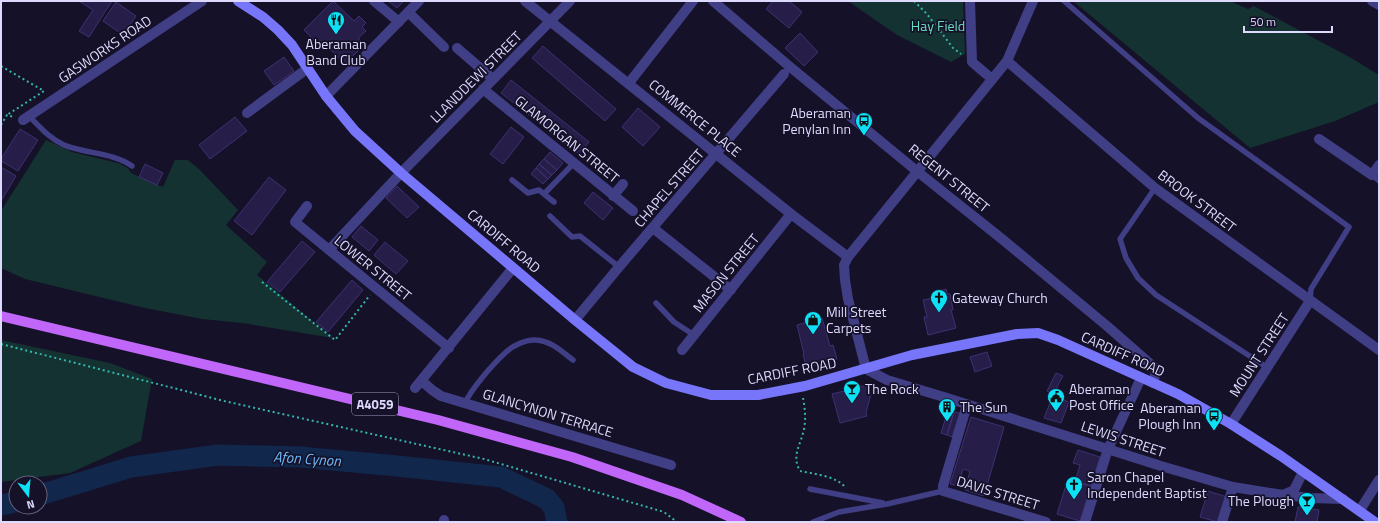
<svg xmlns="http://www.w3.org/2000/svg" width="1380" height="523" viewBox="0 0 1380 523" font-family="'Titillium Web',sans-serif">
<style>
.green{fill:#143231}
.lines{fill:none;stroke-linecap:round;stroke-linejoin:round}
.river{stroke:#11284c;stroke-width:21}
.building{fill:#261e48;stroke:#3e3173}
.path{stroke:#35b6ad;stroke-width:2;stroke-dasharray:2 3;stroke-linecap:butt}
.service{stroke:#403e85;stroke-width:5.5}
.minor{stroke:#403e85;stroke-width:10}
.secondary{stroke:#7775f9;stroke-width:10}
.primary{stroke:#c066f9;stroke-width:10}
.labels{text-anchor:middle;stroke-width:3.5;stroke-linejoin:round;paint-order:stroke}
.shield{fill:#151128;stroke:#a29ebd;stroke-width:1}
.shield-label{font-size:13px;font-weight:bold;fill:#dedafd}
.park-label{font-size:14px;fill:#68dcbe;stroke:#151128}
.poi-label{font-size:14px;fill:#dedafd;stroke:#151128;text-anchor:start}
.street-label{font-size:14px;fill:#dedafd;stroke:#151128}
.water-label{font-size:15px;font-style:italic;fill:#6cb9f9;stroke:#151128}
</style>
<rect width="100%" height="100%" fill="#151128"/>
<path class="green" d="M848,1H963L965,54L951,62L897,35Z
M1073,1H1230L1248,9L1254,6L1353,59L1379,75V102L1335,121L1250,148Z
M46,140L72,152L118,163L128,168L131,173L163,187L175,160H188L200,170L238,210L226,225L267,262L257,275L333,338L242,323L202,319L145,308L25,279L1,268V211Z
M1,340L110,363L152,379L141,441L70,473L1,482Z"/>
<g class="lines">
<path class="river" d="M40,495L131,467L218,455L300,457L397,466L501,477L547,499L554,508L557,522
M1,505L16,502"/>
</g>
<path class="building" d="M79,1H112L89,37L79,31L93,10Z
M333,1L354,21L359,16L366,23L362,27L366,31L358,38L361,41L357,45L360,49L345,64L325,44L322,48L304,30Z
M388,1H404L397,8Z
M773,1H789L802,12L789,28L766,9Z
M116,2L136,16L123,35L103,21Z
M800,33L818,52L804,66L785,48Z
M543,46L616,109L605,121L532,58Z
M284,57L294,71L274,85L264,71Z
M511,80L589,142L579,154L501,93Z
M638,108L660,127L643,146L622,127Z
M235,117L247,131L210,159L199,145Z
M511,127L524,137L503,164L490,154Z
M20,129L38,140L18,171L1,161V159Z
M550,152L563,163L557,170L544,159Z
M544,159L557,170L552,175L539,164Z
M145,164L163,173L157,185L139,177Z
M539,164L552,175L548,179L536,168Z
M1,167L16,176L1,201Z
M536,168L548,179L543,184L531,174Z
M269,177L286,190L252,235L234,221Z
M397,186L419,207L407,218L386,198Z
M593,192L613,208L603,220L584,203Z
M361,226L378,240L369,251L352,237Z
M302,241L315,252L280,292L267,282Z
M385,242L408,261L396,274L374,255Z
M352,280L363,290L328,332L316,322Z
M946,289L947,294H950L953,310H951L956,328L928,335L924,317H927L923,300L933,298L932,293Z
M822,318L830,346L833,345L837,359L808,367L807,362H805L803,354H804L797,325Z
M987,352L992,366L975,372L970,357Z
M1056,373L1063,376L1053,394L1047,391Z
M868,385L871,394L866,413L867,416L840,423L832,394Z
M1054,393L1063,396L1061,399L1069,402L1061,423L1044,418Z
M948,410L954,412L947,435L941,433Z
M954,412L960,413L952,437L947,435Z
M971,417L1004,427L984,496L965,490L970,471L963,469L958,486L950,484Z
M1078,450L1100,457L1091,486L1075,482L1080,465L1073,463Z
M1068,479L1091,486L1080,521L1057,514Z
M1208,491L1227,497L1218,522L1200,517Z
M1298,507L1319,510L1317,522H1295Z"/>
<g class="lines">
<path class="path" d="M914,1L927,14L953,48L961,54
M1,66L44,91L7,115
M1,125L7,115L14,117
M262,282L335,340L370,295
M1,344L224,401L484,459L664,512L677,522
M803,398C805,408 806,419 804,429C801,445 791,455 800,471C814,474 836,476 845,487"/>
<path class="service" d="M1064,1L1198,118L1349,227L1311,289L1310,301
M29,116C40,127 50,139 64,145C86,154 112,152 132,166
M1372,175L1379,181
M512,180L528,193L539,190L544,194
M1155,188L1120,239L1126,258L1138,278L1156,295L1268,368
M554,202L544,194L573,164
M550,216L572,237L580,236L619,267
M656,303L674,322L694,335
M465,403C472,388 493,364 505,353C512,346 526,339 536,340C551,341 561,351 573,360
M810,489L883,503
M813,522L839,512L887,504L943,491"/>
<path class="minor" d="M374,1L399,22
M525,1L791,214L848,257
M713,1L789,66L918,172L1002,239L1107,326L1155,368L1156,372L1153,383
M970,1L972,62L992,79
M1033,1L1007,61L848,257L844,265L845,280L848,299L866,369L887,380L944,397L1161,466L1233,487L1283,495L1294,490L1303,472
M1372,1L1379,5
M408,12L444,47
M457,48L493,79
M1007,61L1155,188L1379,350
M629,83L693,1
M483,89L633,211
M326,96L419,1
M247,113L308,68
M23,120L202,1
M1319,139L1372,175L1379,165
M613,196L623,184
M307,206L295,222L449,348
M653,228L731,290
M329,250L401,173L570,1
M575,320L619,267L784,74
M682,350L791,214
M422,381L432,390L441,396L671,465
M415,388L513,268
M967,405L943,486V491L1046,522
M1231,424L1310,301
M1285,495L1310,498L1343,499
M1360,510L1379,480
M444,522V520
M1085,522L1108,449L1141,378
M1222,522L1233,487"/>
<path class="secondary" d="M238,1L263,17L278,30L292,45L326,96L355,131L401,173L575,320L633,367L666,383L711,395H758L805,386L912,355L1017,334L1038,333L1058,340L1178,394L1231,424L1281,456L1375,522"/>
<path class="primary" d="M1,316L438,420L572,457L682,495L741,522"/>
</g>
<defs>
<symbol id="restaurant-pin" viewBox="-11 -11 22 30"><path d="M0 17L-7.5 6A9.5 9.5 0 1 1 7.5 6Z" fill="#0ee1f5" stroke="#151128"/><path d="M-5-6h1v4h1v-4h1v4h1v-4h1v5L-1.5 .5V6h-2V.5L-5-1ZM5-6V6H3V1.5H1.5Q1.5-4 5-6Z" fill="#111"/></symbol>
<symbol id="bus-pin" viewBox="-11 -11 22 30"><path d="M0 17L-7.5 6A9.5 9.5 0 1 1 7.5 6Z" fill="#0ee1f5" stroke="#151128"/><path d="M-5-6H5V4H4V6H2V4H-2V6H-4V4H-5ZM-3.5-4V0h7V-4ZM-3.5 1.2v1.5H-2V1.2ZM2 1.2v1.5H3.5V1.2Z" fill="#111"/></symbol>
<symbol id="church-pin" viewBox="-11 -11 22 30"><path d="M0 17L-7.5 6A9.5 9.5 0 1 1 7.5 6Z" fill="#0ee1f5" stroke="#151128"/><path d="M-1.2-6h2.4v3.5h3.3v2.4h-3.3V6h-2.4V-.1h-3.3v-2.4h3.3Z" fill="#111"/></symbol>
<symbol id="shop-pin" viewBox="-11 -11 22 30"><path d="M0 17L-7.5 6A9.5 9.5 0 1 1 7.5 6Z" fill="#0ee1f5" stroke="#151128"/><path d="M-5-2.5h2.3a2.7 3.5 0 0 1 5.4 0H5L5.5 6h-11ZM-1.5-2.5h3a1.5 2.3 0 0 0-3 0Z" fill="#111"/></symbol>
<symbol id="bar-pin" viewBox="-11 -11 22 30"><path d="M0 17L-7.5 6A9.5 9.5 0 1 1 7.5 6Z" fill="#0ee1f5" stroke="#151128"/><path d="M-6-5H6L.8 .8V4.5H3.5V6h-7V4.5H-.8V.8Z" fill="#111"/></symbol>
<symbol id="civic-pin" viewBox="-11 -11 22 30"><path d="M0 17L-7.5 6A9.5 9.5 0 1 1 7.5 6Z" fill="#0ee1f5" stroke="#151128"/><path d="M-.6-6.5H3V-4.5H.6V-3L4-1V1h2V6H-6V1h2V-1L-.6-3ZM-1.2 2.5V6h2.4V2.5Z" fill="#111"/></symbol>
<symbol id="building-pin" viewBox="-11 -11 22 30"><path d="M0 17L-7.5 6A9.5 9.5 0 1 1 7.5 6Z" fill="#0ee1f5" stroke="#151128"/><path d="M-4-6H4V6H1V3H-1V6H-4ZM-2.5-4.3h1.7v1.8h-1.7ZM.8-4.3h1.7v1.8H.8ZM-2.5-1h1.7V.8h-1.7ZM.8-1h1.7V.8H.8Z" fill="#111"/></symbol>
</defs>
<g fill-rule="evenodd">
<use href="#restaurant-pin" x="326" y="10" width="20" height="27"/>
<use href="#bus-pin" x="854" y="111" width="20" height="27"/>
<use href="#church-pin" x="929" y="288" width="20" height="27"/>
<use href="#shop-pin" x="803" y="310" width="20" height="27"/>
<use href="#bar-pin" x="842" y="379" width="20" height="27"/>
<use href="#civic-pin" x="1046" y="387" width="20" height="27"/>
<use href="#building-pin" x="937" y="397" width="20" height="27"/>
<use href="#bus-pin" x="1204" y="406" width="20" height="27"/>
<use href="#church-pin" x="1064" y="475" width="20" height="27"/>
<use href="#bar-pin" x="1297" y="491" width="20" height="27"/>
</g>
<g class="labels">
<rect class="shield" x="352" y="393" width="46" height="22" rx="3"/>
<g class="shield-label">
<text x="375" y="409">A4059</text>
</g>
<g class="park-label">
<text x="938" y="31">Hay Field</text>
</g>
<g class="poi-label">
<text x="336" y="49" text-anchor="middle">Aberaman<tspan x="336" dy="16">Band Club</tspan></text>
<text x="851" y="118" text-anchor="end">Aberaman<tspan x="851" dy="16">Penylan Inn</tspan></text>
<text x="952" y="303">Gateway Church</text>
<text x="826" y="317">Mill Street<tspan x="826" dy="16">Carpets</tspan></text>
<text x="865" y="394">The Rock</text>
<text x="1069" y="394">Aberaman<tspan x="1069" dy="16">Post Office</tspan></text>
<text x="960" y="412">The Sun</text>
<text x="1201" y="413" text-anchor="end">Aberaman<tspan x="1201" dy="16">Plough Inn</tspan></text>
<text x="1087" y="482">Saron Chapel<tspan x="1087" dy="16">Independent Baptist</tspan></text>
<text x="1294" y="506" text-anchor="end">The Plough</text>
</g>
<g class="street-label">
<text transform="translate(105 49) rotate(-34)" y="5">GASWORKS ROAD</text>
<text transform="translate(476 77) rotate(-45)" y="5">LLANDDEWI STREET</text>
<text transform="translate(695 118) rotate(39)" y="5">COMMERCE PLACE</text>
<text transform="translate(567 139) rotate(39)" y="5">GLAMORGAN STREET</text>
<text transform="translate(949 178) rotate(39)" y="5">REGENT STREET</text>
<text transform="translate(669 188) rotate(-49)" y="5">CHAPEL STREET</text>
<text transform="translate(1197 201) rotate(37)" y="5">BROOK STREET</text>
<text transform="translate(504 241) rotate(40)" y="5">CARDIFF ROAD</text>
<text transform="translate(373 268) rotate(39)" y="5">LOWER STREET</text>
<text transform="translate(726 273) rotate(-51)" y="5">MASON STREET</text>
<text transform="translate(1123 354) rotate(24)" y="5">CARDIFF ROAD</text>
<text transform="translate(1259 355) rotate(-57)" y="5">MOUNT STREET</text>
<text transform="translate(792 371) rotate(-11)" y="5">CARDIFF ROAD</text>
<text transform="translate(548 413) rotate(17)" y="5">GLANCYNON TERRACE</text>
<text transform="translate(1123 439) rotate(18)" y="5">LEWIS STREET</text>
<text transform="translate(998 493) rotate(17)" y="5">DAVIS STREET</text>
</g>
<g class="water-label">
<text transform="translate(307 459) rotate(4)" y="5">Afon Cynon</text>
</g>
</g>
<rect width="1380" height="523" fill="none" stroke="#dedafd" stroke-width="4"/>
<g transform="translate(28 495) rotate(164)"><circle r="19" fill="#151128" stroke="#65617d"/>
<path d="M0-3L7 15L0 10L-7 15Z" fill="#0ee1f5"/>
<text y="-6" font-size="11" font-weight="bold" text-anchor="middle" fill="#dedafd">N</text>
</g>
<path d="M1244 26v6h88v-6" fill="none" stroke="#dedafd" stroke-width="2"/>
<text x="1250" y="26" font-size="12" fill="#dedafd" stroke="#151128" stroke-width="3" paint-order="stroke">50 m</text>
</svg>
